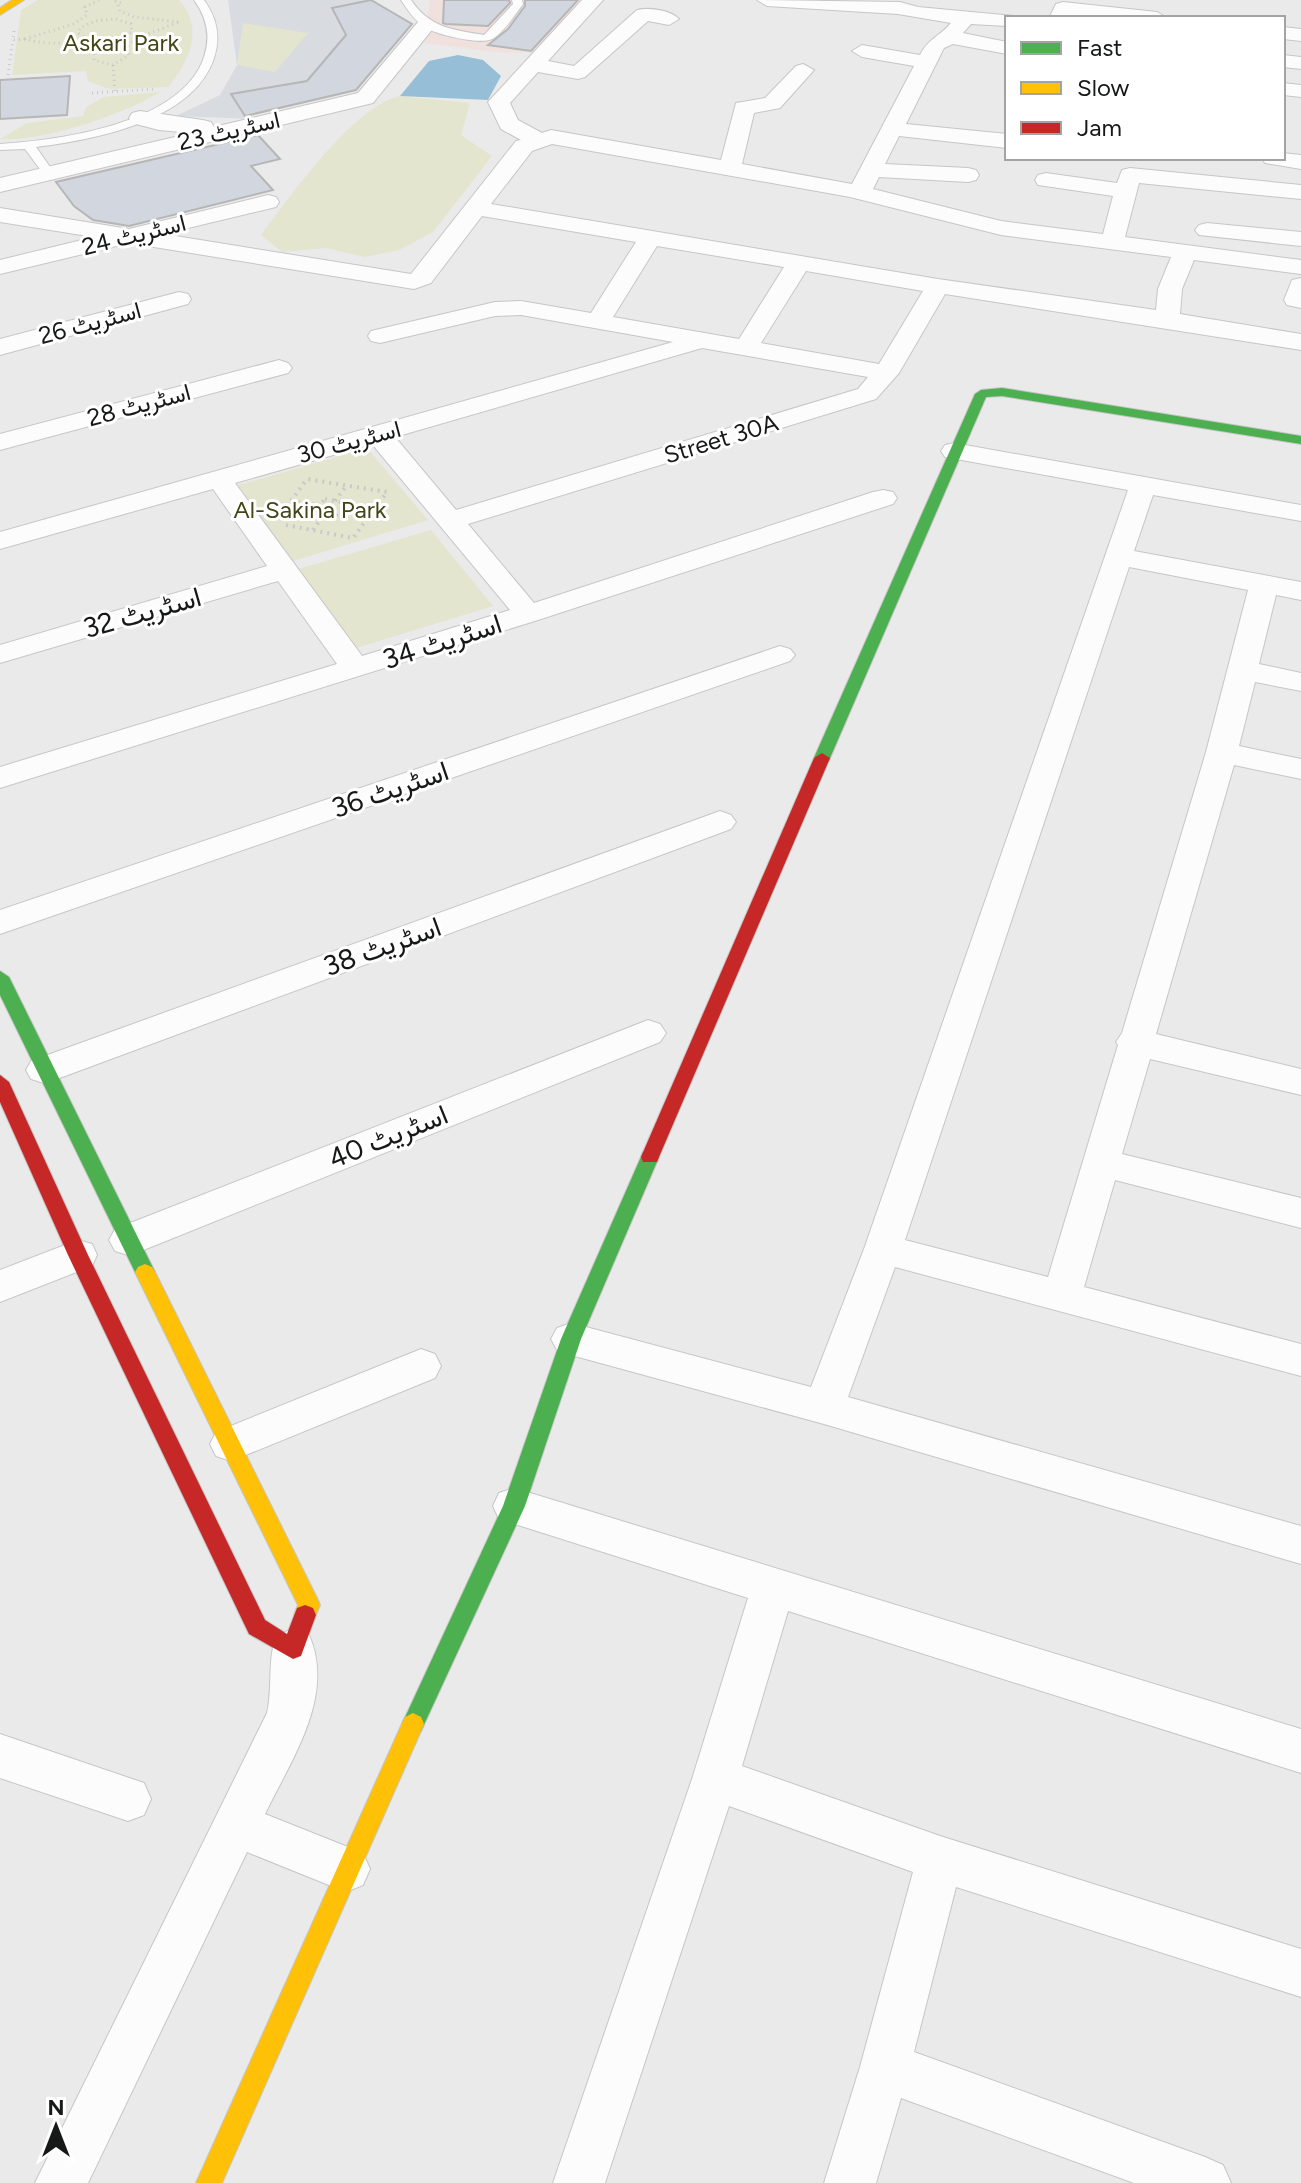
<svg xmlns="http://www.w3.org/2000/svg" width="1301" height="2183" viewBox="0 0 1301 2183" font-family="Figtree,Vazirmatn,sans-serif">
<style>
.commercial{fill:#f0e1de}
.built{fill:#d8dbe0}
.green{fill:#e3e5ce}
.water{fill:#97bed7}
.building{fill:#d2d7df;stroke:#b6b6b7;stroke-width:2}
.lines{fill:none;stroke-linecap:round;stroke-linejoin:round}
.lane-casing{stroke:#c6c6c7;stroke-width:2}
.street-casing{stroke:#c6c6c7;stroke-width:2}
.fast-casing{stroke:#c6c6c7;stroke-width:2}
.slow-casing{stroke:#c6c6c7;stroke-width:2}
.jam-casing{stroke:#c6c6c7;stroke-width:2}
.path-far1{stroke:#c9c9c9;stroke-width:3;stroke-dasharray:1 4;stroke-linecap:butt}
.path{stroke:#c9c9c9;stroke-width:4;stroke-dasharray:2 5;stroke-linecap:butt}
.lane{fill:#fcfcfc;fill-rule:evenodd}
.street{fill:#fcfcfc;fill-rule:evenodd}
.fast{fill:#4caf50;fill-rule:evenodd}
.slow{fill:#ffc107;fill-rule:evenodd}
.jam{fill:#c62828;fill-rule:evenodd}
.labels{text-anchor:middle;stroke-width:6;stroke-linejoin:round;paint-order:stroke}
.far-park-label{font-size:24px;fill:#434619;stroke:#fff}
.far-street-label{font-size:24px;fill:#171818;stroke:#fff}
.street-label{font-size:28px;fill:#171818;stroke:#fff}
</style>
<rect width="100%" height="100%" fill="#eaeaeb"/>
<path class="commercial" d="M430,0H581L534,52L504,53L424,43Z"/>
<path class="built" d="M228,0H370L332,8L345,36L307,81L231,94L243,113L254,119L176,116L220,95L237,65Z"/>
<path class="green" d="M38,0H179C205,27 189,63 168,87L109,89L88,81L86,71L12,75L21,10Z
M243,23L308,33L275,72L237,65Z
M160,92C123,115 42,142 0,139L27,123L83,116L86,107L104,97Z
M400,96L470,103L461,135L492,156L433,232L399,250L365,257L326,248L282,252L261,235C290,197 353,106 400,96Z
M367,448L428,520L290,562L232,487Z
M431,530L493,606L353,649L295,570Z"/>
<path class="water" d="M458,55L483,60L501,76L488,100L400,96L429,61Z"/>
<path class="building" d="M371,0L412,24L356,90L245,116L231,94L307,81L346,35L332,8Z
M444,0H509L510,3L488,26L446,24L443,23Z
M525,0H578L531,51L488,45L508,29L525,6Z
M70,76L67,115L0,119V80Z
M258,135L280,159L251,166L273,190L129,226L93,220L74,206L56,182Z"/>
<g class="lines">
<defs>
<path id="lane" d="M194,0H204C217,18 221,37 214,58C194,121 93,140 36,147L55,174L53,176H45L25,149L0,150V144C60,140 182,124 204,57C211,36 207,18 194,0Z
M401,0H411C430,28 453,30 484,35L513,4L512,0H522L523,4C515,15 505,30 494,38C483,46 438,35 426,28C415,21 408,11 401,0Z"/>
<path id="street" d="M582,0H603L548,61L574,66L637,10C649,7 671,10 679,19L669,25L648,21L585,77L578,79L538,72L510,103L518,120L542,133L551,130L721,160L736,103L765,98L796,66L803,64L814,70L780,108L754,113L742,164L852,184L914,66L862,57L852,51L862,45L920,55C928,39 940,36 951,23L898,14L767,6L757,0L900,2L918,7L1014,16L1016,18H1007V26L971,24L963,33L1007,42V54L953,44L944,48L906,124L1007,134V148L899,136L885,164L968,168L976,170L979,175L976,180L968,182L879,177L873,189L1001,221L1103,234L1113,196L1038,185L1035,180L1038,175L1046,173L1117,183L1122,170L1130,168L1301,185V199L1139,183L1125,237L1301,260V274L1194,260L1182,289L1180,314L1301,334V350L945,294L899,373L876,399L468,524L534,603L873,492L883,490L893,492L897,498L893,504L538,620L0,788V767L337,664L278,581L0,663V645L267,566L213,489L0,549V532L673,342L521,315L495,316L380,343L371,341L368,336L371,331L495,302L521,301L591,313L636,242L482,216L431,283L414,289L129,243L0,274V260L94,237L0,222V208L129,229L268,195L276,197L279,202L276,207L163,234L411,274L516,141L521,140L501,129L488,102ZM552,144L850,197L1001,235L1171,257L1158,289L1156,310L938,279L491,204L532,151ZM657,246L784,267L739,339L613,317ZM806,271L923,291L879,364L761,343ZM702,348L868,377L858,389L456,510L395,437ZM372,444L510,610L362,656L235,483Z
M1063,2L1157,12L1167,18L1070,15L1069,18H1049L1056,4Z
M425,20L435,26L373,103L0,192V178L192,133L159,130L132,123L129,118L132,113L140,111L203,120L211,122L214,127L358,93L418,22Z
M1283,27L1301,29V41L1283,39Z
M1283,55L1301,57V69L1283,67Z
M1283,83L1301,85V97L1283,95Z
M1283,153L1301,155V169L1265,163L1262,158H1283Z
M1207,223L1301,232V246L1199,235L1195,230L1199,225Z
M1301,278V308L1287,305L1284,300L1292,280Z
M179,292L188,294L191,299L188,304L0,355V339Z
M279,360L288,363L292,368L288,373L0,450V434Z
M954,443L1301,505V521L1153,495L1134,551L1301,582V600L1276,595L1259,664L1301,673V691L1255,682L1239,746L1301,759V779L1234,765L1156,1034L1301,1069V1095L1150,1059L1122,1154L1301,1198V1228L1115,1180L1084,1287L1301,1344V1376L895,1267L848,1397L1301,1526V1564L824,1424L571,1355L557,1350L551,1339L557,1328L571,1323L811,1387L864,1249L1128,490L945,457L941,451L945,445ZM1129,567L1248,590L1206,752L1122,1033L1116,1042L1118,1045L1048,1277L905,1240Z
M780,646L790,649L795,655L790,661L0,934V910Z
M720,811L731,815L736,822L731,829L57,1079L44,1083L31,1079L26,1070L31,1061Z
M648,1020L660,1024L666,1033L660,1042L141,1251L128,1255L115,1251L109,1240L115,1229Z
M78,1240L92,1244L97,1255L92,1266L0,1302V1270Z
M421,1349L435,1354L441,1366L435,1378L231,1461L216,1456L210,1444L216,1432Z
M514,1488L1301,1729V1773L788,1611L742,1766L940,1836L1301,1949V1997L956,1887L914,2052L1205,2157L1223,2165L1231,2183H1134L901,2098L876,2183H824L860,2067L913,1872L729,1806L605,2183H553L692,1779L748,1598L499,1519L493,1506L499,1493Z
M293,1629L309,1635C336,1696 291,1760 265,1814L363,1853L370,1869L363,1885L346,1892L247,1852L88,2183H35L267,1713C273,1687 267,1657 277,1635Z
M0,1734L144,1783L151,1799L144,1815L128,1821L0,1778Z"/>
<path id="fast" d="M1002,388L1301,436V444L1002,396L986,397L830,758L828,762H816L814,758L975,394L981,390Z
M0,971L9,977L155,1272L152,1277L145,1280L138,1277L135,1272L0,995Z
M650,1150L657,1152L659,1157L581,1339L525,1506L421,1731L413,1735L405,1731L402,1724L503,1506L561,1339L641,1157L643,1152Z"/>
<path id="slow" d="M12,0H24L0,15V8Z
M145,1264L152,1267L155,1272L317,1598L320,1605L313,1622L305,1625L297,1622L294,1615L298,1605L135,1272L138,1267Z
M413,1713L421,1717L424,1724L222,2183H196L405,1717Z"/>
<path id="jam" d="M822,753L830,758L659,1157L657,1162H643L641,1157L814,758Z
M0,1075L9,1082L88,1255L265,1620L287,1634L297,1608L305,1605L313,1608L316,1615L301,1656L293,1659L249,1634L68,1255L0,1102Z"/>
</defs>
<use href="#lane" class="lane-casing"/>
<use href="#street" class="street-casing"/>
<use href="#fast" class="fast-casing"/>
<use href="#slow" class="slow-casing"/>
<use href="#jam" class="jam-casing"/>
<path class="path-far1" d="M99,0L85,7L87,15L74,24L25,39C49,47 71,39 94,50V60L113,65L129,55L126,48L136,38L180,22L134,17L120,11L118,5L121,3L112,0
M116,19L131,24L132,32C114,43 95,46 78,33L80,28L95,21Z
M14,31L13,40L25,39
M113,65L115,91
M8,75L13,40
M92,93L155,89"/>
<path class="path" d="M325,499L346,503L336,515L315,511Z
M291,501L320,505
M335,501L346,486
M342,510L370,514
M279,518L306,480
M286,525L353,538L387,492L307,479
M313,530L325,513"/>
<use href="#lane" class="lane"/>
<use href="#street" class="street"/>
<use href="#fast" class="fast"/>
<use href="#slow" class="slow"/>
<use href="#jam" class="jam"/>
</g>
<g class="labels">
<g class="far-park-label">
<text x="121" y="51">Askari Park</text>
<text x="310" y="518">Al-Sakina Park</text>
</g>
<g class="far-street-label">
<text transform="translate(229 131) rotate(-13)" y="8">اسٹریٹ 23</text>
<text transform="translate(134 235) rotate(-14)" y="8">اسٹریٹ 24</text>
<text transform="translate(90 323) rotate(-15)" y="8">اسٹریٹ 26</text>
<text transform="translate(139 405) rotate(-15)" y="8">اسٹریٹ 28</text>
<text transform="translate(721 439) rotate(-17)" y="8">Street 30A</text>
<text transform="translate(349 442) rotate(-15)" y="8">اسٹریٹ 30</text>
</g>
<g class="street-label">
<text transform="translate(142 612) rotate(-16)" y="10">اسٹریٹ 32</text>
<text transform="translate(442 641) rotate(-18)" y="10">اسٹریٹ 34</text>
<text transform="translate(390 789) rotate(-19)" y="10">اسٹریٹ 36</text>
<text transform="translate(382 946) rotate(-20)" y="10">اسٹریٹ 38</text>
<text transform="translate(388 1136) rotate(-22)" y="10">اسٹریٹ 40</text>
</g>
</g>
<rect x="1005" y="16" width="280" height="144" fill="#ffffff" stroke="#a2a3a3" stroke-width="2"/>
<rect x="1021" y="42" width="40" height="12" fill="#4caf50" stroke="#a2a3a3" stroke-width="2"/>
<text x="1077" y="56" font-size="24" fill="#171818">Fast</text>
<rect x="1021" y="82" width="40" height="12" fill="#ffc107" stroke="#a2a3a3" stroke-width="2"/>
<text x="1077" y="96" font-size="24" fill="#171818">Slow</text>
<rect x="1021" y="122" width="40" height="12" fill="#c62828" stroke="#a2a3a3" stroke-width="2"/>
<text x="1077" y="136" font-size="24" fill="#171818">Jam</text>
<g transform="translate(56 2127)" stroke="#ffffff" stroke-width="6" paint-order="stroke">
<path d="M0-6L14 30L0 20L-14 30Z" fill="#171818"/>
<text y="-12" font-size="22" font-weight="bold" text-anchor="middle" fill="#171818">N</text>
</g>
</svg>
